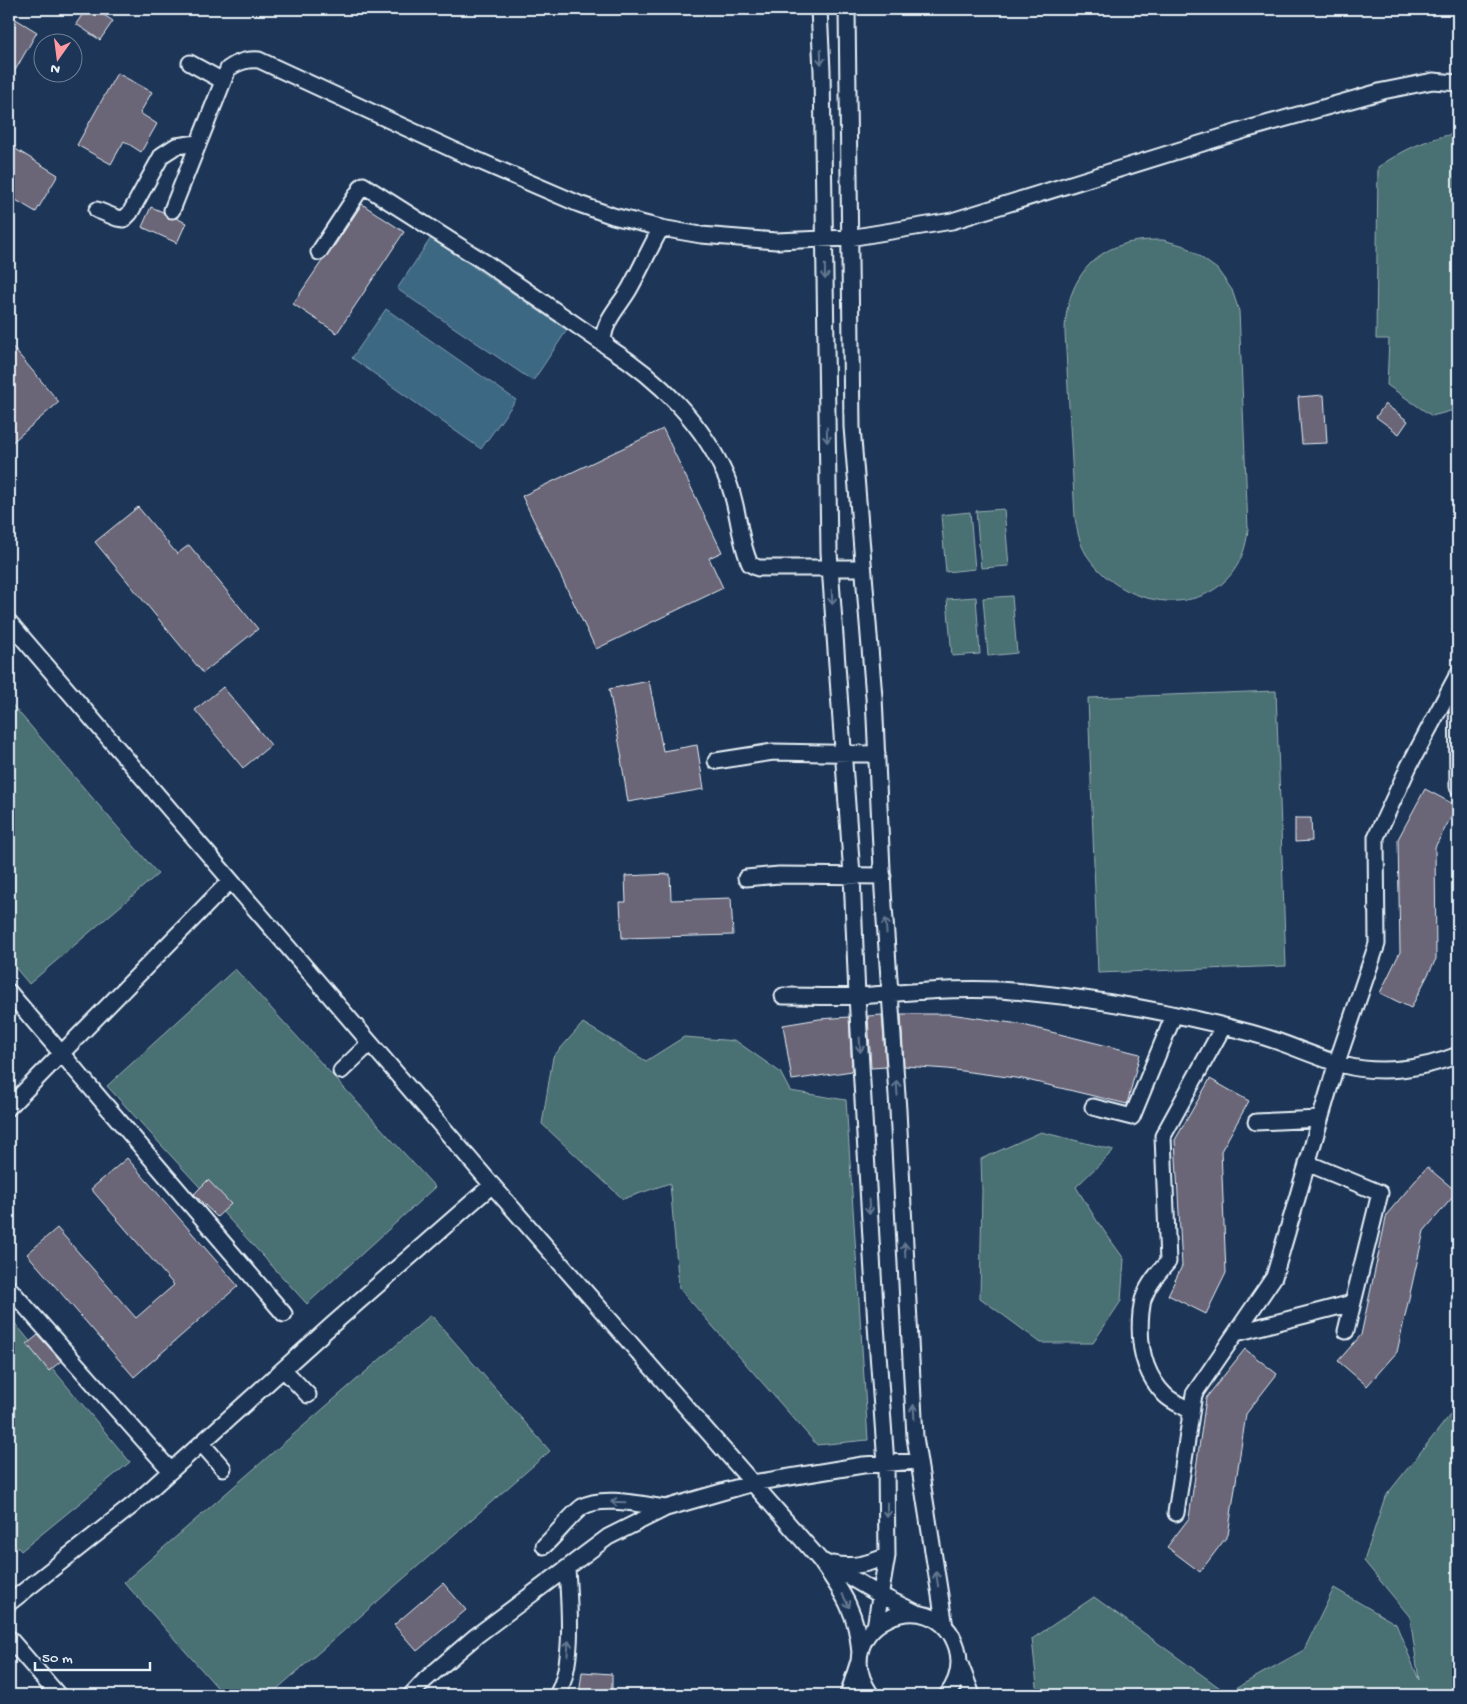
<svg xmlns="http://www.w3.org/2000/svg" width="1467" height="1704" viewBox="0 0 1467 1704" font-family="'Gochi Hand',sans-serif">
<style>
.green{fill:#4a6f72;stroke:#99b0b5}
.water{fill:#3d6883;stroke:#819fb2}
.building{fill:#6a6577;stroke:#e8f1f8}
.lines{fill:none;stroke-linecap:round;stroke-linejoin:round}
.minor-casing{stroke:#e8f1f8;stroke-width:19}
.minor{stroke:#1d3557;stroke-width:15}
.oneway{stroke:#64778f}
</style>
<rect width="100%" height="100%" fill="#1d3557"/>
<filter id="ink" filterUnits="userSpaceOnUse"><feTurbulence type="fractalNoise" baseFrequency=".02" numOctaves="2"/><feDisplacementMap in="SourceGraphic" scale="10" xChannelSelector="R" yChannelSelector="G"/><feConvolveMatrix kernelMatrix="1 2 1 2 8 2 1 2 1" color-interpolation-filters="sRGB"/></filter>
<g filter="url(#ink)">
<path class="green" d="M1458,133V409L1432,416L1387,385L1389,339H1376L1378,167C1405,149 1426,139 1458,133Z
M1163,240L1185,246L1217,269L1232,290L1239,311L1248,529C1240,620 1129,621 1086,554C1079,542 1077,530 1075,517L1065,332C1065,294 1083,257 1121,245C1135,240 1149,240 1163,240Z
M1004,509L1009,566L981,568L976,511Z
M970,512L975,569L946,572L941,515Z
M1012,596L1017,653L988,656L983,598Z
M976,597L980,654L952,656L947,599Z
M1276,691L1286,966L1098,973L1088,698Z
M9,701L158,874L29,984L9,960Z
M235,969L435,1187L307,1304L107,1086Z
M583,1023L646,1061L684,1037L736,1041L780,1072L790,1091L846,1100L868,1440L817,1445L679,1288L670,1183L623,1199L542,1124L553,1057Z
M1041,1132L1114,1150L1076,1187L1097,1221L1124,1259L1121,1301L1093,1343H1041L980,1298L982,1190L981,1159Z
M431,1315L550,1451L270,1695H224L124,1582Z
M9,1316L130,1462L21,1551L14,1543L9,1546Z
M1458,1405V1695H1038L1032,1639L1094,1597L1227,1693L1304,1650L1334,1588L1396,1624L1419,1680L1410,1617L1364,1561L1385,1497Z"/>
<path class="water" d="M431,238L567,330L533,381L397,289Z
M386,309L516,400L481,449L352,358Z"/>
<path class="building" d="M86,9H95L113,21L100,40L76,24Z
M9,15L37,32L9,81Z
M117,73L152,92L140,113L157,124L141,152L124,141L111,164L77,145Z
M9,145L58,175L36,212L9,196Z
M362,204L404,232L337,333L293,304L322,261L327,257Z
M151,207L163,212L168,218H176L186,223L177,243L142,227Z
M9,343L59,402L9,445Z
M1324,395L1327,443L1302,444L1298,397Z
M1385,404L1408,421L1399,434L1376,417Z
M663,429L722,552L709,558L723,588L596,649L522,496Z
M138,507L177,554L189,545L258,629L203,673L95,542Z
M649,681L663,751L697,745L704,789L628,802L621,758H622L609,689Z
M223,687L271,745L243,768L195,710Z
M1425,789L1457,806L1435,847L1436,959L1411,1008L1380,993L1400,952L1398,839Z
M1295,818H1311L1312,841L1295,842Z
M670,874L671,900L731,898L733,935L622,938L620,902H626L625,876Z
M901,1014H950L1019,1024L1140,1054L1127,1104L1023,1079L947,1069L904,1066Z
M882,1015L886,1067L871,1068L868,1016Z
M849,1017L852,1071L792,1080L783,1025L819,1019Z
M1210,1079L1249,1101L1221,1151L1226,1273L1206,1314L1168,1295L1182,1266L1175,1140Z
M127,1158L238,1286L134,1377L27,1254L57,1228L136,1318L174,1285L91,1189Z
M1427,1167L1457,1192L1424,1231L1397,1352L1367,1386L1338,1361L1361,1335L1387,1214Z
M208,1180L231,1204L217,1217L194,1194Z
M38,1335L61,1361L49,1371L27,1344Z
M1245,1349L1277,1374L1246,1414L1228,1535L1200,1572L1167,1547L1189,1518L1206,1398Z
M443,1583L466,1610L417,1651L394,1625Z
M582,1672L612,1674V1695H579Z"/>
<g class="lines">
<defs>
<path id="minor" d="M819,9L822,71L829,552L852,875L857,996L876,1325L886,1464L887,1556L875,1627
M847,9L852,427L874,697L883,891L898,1110L915,1437L945,1627
M190,63L223,81
M97,210L117,218L124,219L130,213L162,155L176,146L198,143
M172,210L228,69C238,62 246,59 259,60L456,151L579,204L613,216L661,228L701,235L776,241L849,238L952,221L1248,129L1383,91L1433,81L1458,83
M661,228C650,248 641,268 630,288C620,306 606,317 603,339L608,347C659,379 704,424 727,479C739,506 738,538 750,564L758,568H863
M319,252L363,185L486,263L608,347
M9,622L492,1185L820,1560C843,1593 857,1612 860,1653
M1457,679L1458,787
M716,761L773,752L877,754
M746,878L779,875L883,876
M9,992L284,1314
M783,996C808,996 834,997 859,996C914,992 969,986 1024,992C1100,999 1177,1013 1251,1033C1282,1041 1312,1056 1343,1065C1380,1075 1423,1069 1458,1055
M341,1071L370,1043
M9,1107L230,881
M1093,1107L1132,1117L1174,1015
M1256,1122L1320,1119
M1307,1163L1380,1193L1346,1331
M9,1288L171,1471
M1236,1333L1352,1303
M284,1370L308,1395
M1191,1411C1183,1406 1172,1402 1165,1395C1143,1373 1138,1342 1141,1312C1142,1307 1142,1301 1144,1297C1149,1283 1159,1272 1168,1262L1163,1136L1223,1027
M202,1444L223,1468
M1176,1513L1194,1394L1274,1277L1337,1062L1377,944L1376,837L1409,766L1458,674
M544,1546C555,1536 572,1514 582,1507C602,1495 643,1505 666,1508
M824,1562L880,1595L915,1612
M833,1564C853,1568 868,1564 887,1556
M9,1603L133,1505L332,1325L492,1185
M9,1638L58,1695
M960,1664L972,1695
M411,1695L425,1680L476,1636L608,1537L666,1508L753,1483L863,1465L918,1461
M557,1695C575,1664 569,1604 567,1568
M848,1695L858,1664
M871,1695C823,1625 935,1577 957,1648C962,1666 958,1681 947,1695"/>
</defs>
<use href="#minor" class="minor-casing"/>
<use href="#minor" class="minor"/>
</g>
<defs><path id="oneway-shaft" d="M-6 0H5M1.5-3L5.5 0L1.5 3" fill="none" stroke-width="1.6" stroke-linecap="round" stroke-linejoin="round" transform="scale(1.25)"/></defs>
<g class="oneway">
<use href="#oneway-shaft" transform="translate(821 57) rotate(88)"/>
<use href="#oneway-shaft" transform="translate(825 272) rotate(89)"/>
<use href="#oneway-shaft" transform="translate(827 435) rotate(89)"/>
<use href="#oneway-shaft" transform="translate(832 597) rotate(87)"/>
<use href="#oneway-shaft" transform="translate(886 926) rotate(-94)"/>
<use href="#oneway-shaft" transform="translate(860 1045) rotate(87)"/>
<use href="#oneway-shaft" transform="translate(897 1088) rotate(-94)"/>
<use href="#oneway-shaft" transform="translate(869 1207) rotate(87)"/>
<use href="#oneway-shaft" transform="translate(905 1250) rotate(-93)"/>
<use href="#oneway-shaft" transform="translate(914 1412) rotate(-93)"/>
<use href="#oneway-shaft" transform="translate(618 1502) rotate(-178)"/>
<use href="#oneway-shaft" transform="translate(887 1510) rotate(90)"/>
<use href="#oneway-shaft" transform="translate(937 1579) rotate(-99)"/>
<use href="#oneway-shaft" transform="translate(846 1601) rotate(62)"/>
<use href="#oneway-shaft" transform="translate(568 1648) rotate(-86)"/>
</g>
</g>
<rect width="1467" height="1704" fill="none" stroke="#1d3557" stroke-width="30"/>
<rect x="15" y="15" width="1437" height="1674" fill="none" stroke="#e8f1f8" stroke-width="2" filter="url(#ink)"/>
<g transform="translate(58 58) rotate(194)"><circle r="24" fill="#1d3557" stroke="#6e8097"/>
<path d="M0-4L9 19L0 12L-9 19Z" fill="#ff9aa2"/>
<text y="-8" font-size="14" font-weight="bold" text-anchor="middle" fill="#e8f1f8">N</text>
</g>
<path d="M35 1662v8h115v-8" fill="none" stroke="#e8f1f8" stroke-width="2.5"/>
<text x="42" y="1662" font-size="15" fill="#e8f1f8" stroke="#1d3557" stroke-width="4" paint-order="stroke">50 m</text>
</svg>
